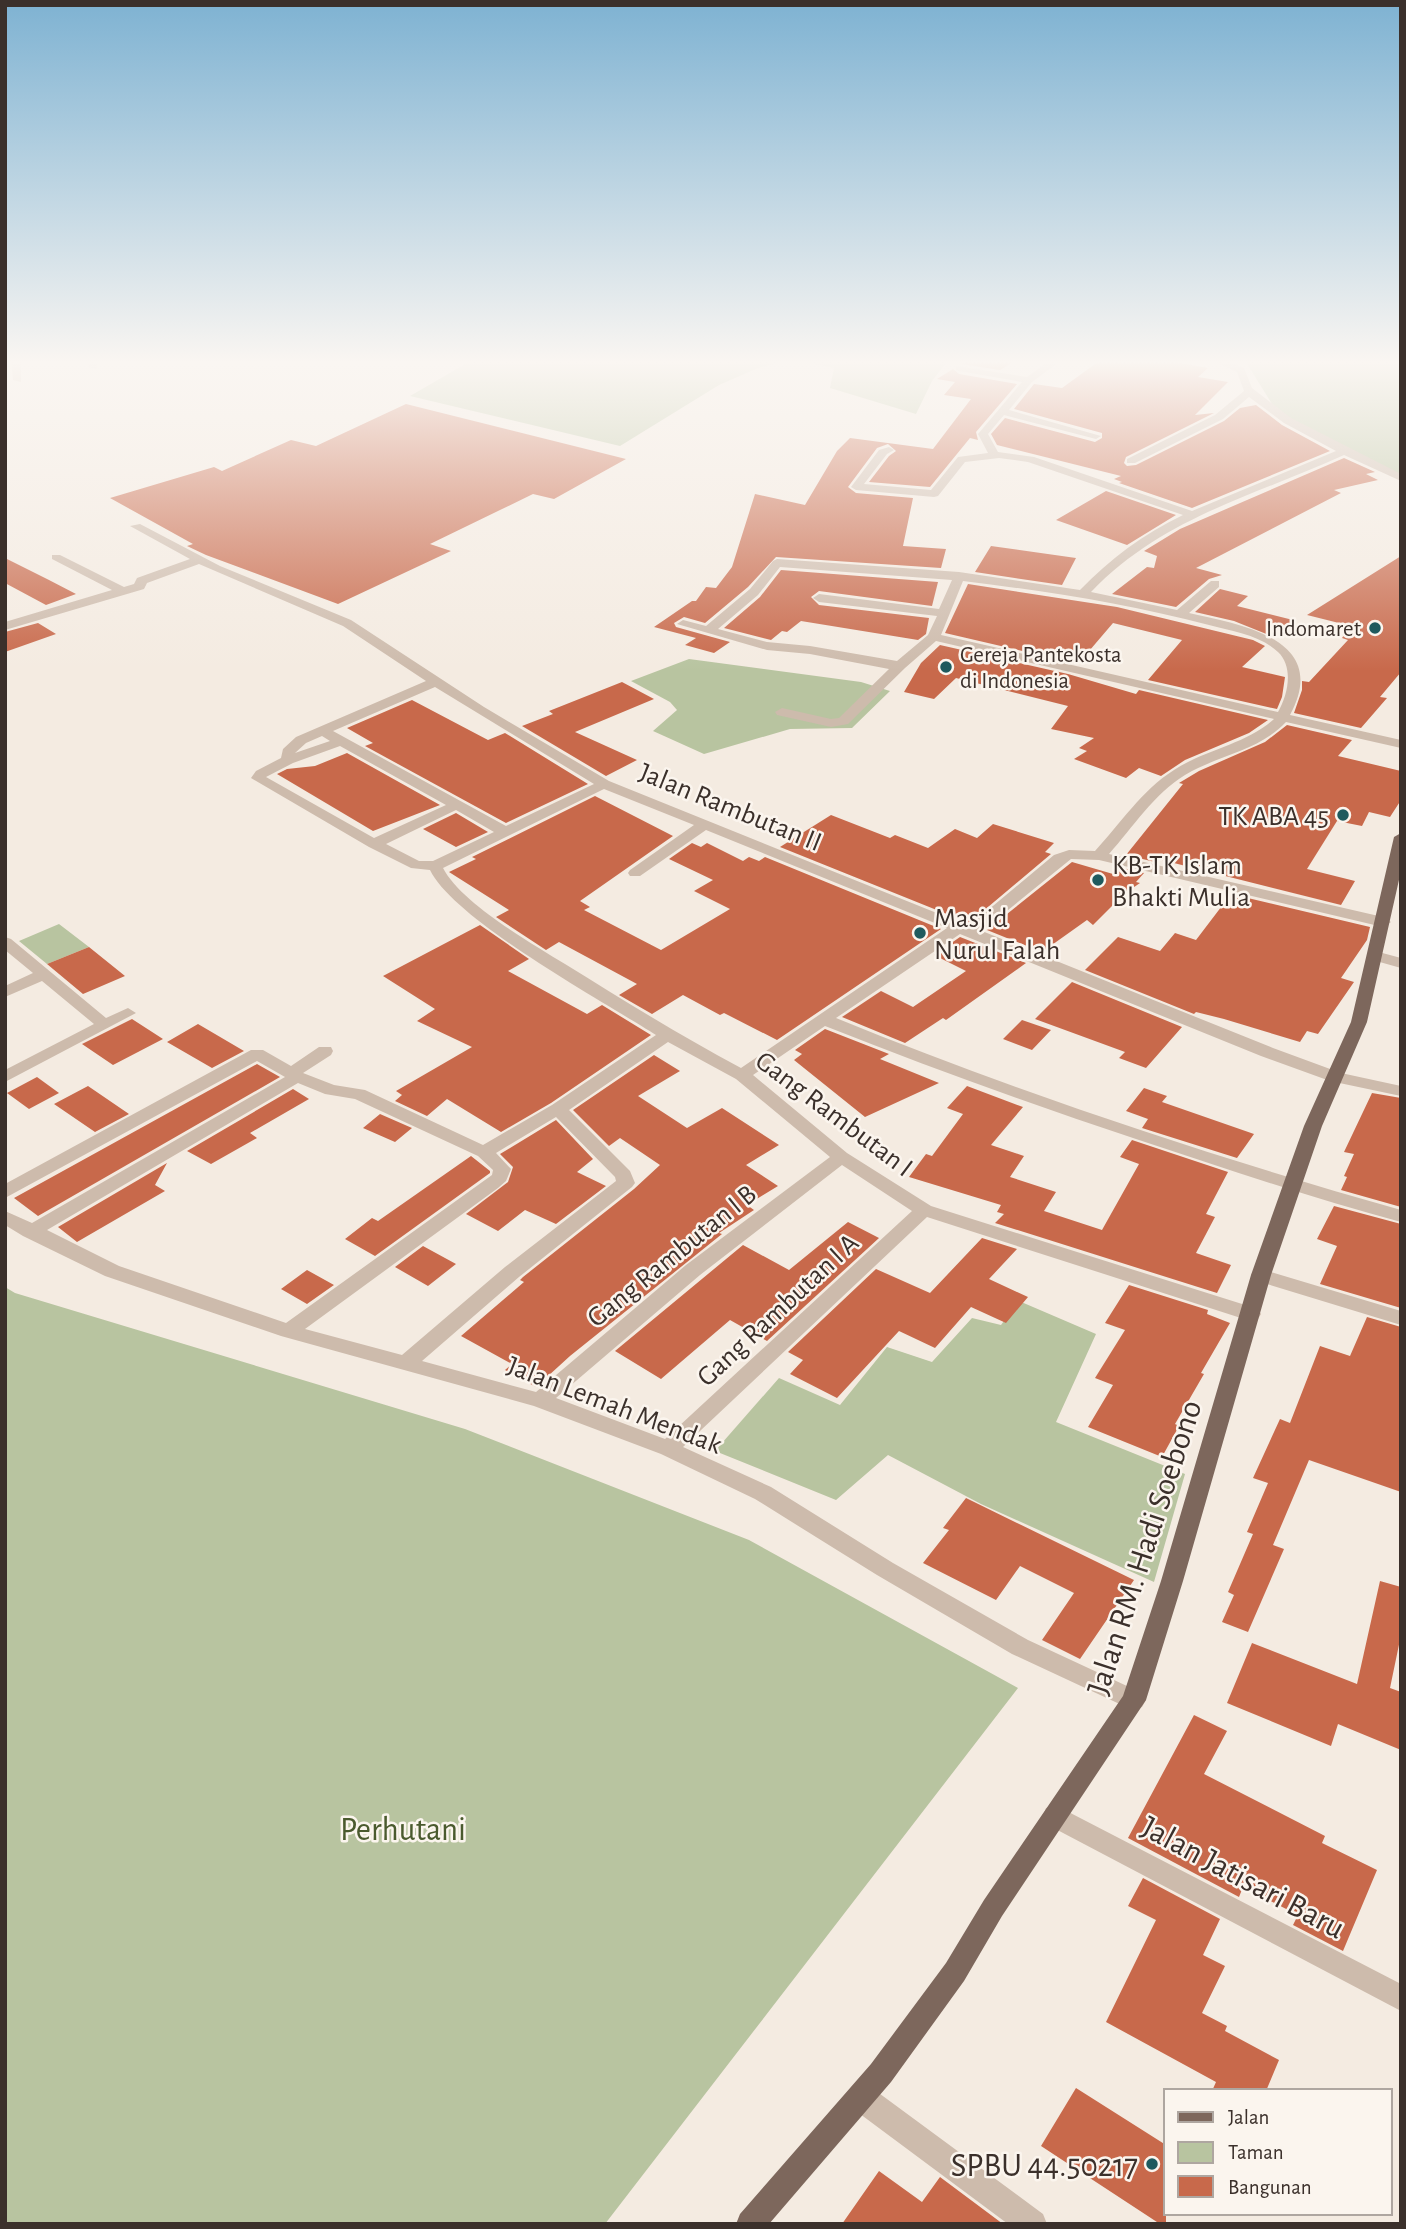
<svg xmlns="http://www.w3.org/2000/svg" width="1406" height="2229" viewBox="0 0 1406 2229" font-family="'Alegreya Sans',sans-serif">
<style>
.green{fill:#b8c4a0}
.building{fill:#c8694b}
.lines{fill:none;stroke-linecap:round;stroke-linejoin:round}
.minor{fill:#cdbbac;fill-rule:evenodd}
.primary{fill:#7d675c;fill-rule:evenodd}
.poi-dot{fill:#1f5a5e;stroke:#fbf5ee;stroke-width:2.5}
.labels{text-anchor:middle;stroke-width:5;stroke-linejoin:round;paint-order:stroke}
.far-poi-label{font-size:23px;fill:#3b302b;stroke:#fbf5ee;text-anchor:end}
.street-label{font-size:28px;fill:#3b302b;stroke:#fbf5ee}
.poi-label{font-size:28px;fill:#3b302b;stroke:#fbf5ee;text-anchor:start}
.near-street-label{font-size:33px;fill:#3b302b;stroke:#fbf5ee}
.near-park-label{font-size:33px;fill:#4a5a2e;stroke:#fbf5ee}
.near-poi-label{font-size:33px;fill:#3b302b;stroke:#fbf5ee;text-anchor:end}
</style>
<rect width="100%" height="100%" fill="#f4ebe1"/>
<path class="green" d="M474,359H949L932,381L916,414L830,388L834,368L792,359L758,368L719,385L620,446L410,396Z
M1249,359H1401V477L1277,412L1246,362Z
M689,659L861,682L890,691L852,728L790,729L704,754L653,731L677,710L670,702L631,681Z
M59,924L89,947L47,964L19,941Z
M5,1287L15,1293L465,1429L749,1540L1018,1688L605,2224H5Z
M1019,1301L1096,1334L1056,1422L1185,1474L1154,1582L981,1504L888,1455L836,1500L715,1451L779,1378L840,1405L887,1347L932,1362L972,1318L1001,1325Z"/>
<path class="building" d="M970,359H1018L1000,370L961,364Z
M1102,359H1159L1208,368L1198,377L1228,382L1195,415L1214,413L1126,457L1124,463L1127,466L1136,465L1224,421L1240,408L1256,405L1282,425L1330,451L1192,508L1119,483L1122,482L1114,479L1121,476L997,445L991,434L1005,418L1095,442L1102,438V433L1014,409L1034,384L1062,388Z
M953,369L959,374L1017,384L976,432L978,440L970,438L930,487L869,482L889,456L896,451L888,444L877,448L848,487L856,493L913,498L903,546L946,549L941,568L776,557L748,587L705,623L684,617L674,623L676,627L730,642L714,653L685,645L696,638L654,627L692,601H696L706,587L716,588L732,567L755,494L805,505L837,451L850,438L933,449L971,399L944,395L955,382L937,379Z
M406,404L626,459L554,499L533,494L430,544L451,551L338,604L206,555L187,546L193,544L110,498L214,467L222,471L291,440L316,446Z
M1344,458L1375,472L1366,474L1378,480L1334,490L1341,493L1196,568L1222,575L1209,579L1176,607L1112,594L1147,567L1154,568L1157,556L1144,551L1180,529Z
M1106,491L1176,515L1127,545L1056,520Z
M991,546L1076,558L1062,585L975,572Z
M1401,556V672L1380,697L1387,698L1361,728L1294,713L1302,690V681L1309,682L1348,640L1342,638L1351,626L1307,615Z
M5,558L49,580L76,594L46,605L5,583Z
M781,570L938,582L932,606L819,591L811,597L819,605L929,618L926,634L918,640L801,621L787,632L782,631L771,640L724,628L760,597Z
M968,584L1117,607L1253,640L1265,646L1242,667L1285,677L1282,697L1277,709L1148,680L1182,640L1113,623L1078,664L945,633Z
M1220,589L1248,596L1237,606L1293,620L1274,637L1234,621L1195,612Z
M38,623L56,634L5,652V632Z
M940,645L1068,674L1136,694L1139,690L1268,720L1249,733L1185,760L1161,776L1139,768L1126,778L1074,759L1087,751L1079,748L1094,738L1051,729L1068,706L956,678L934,699L904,692L921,663Z
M622,682L654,699L575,732L637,760L606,776L522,726L553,714L549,711Z
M412,700L488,740L505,733L588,784L506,823L365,746L373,743L347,728Z
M1287,725L1352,740L1338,756L1401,771V800L1390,817L1369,812L1362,826L1337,821L1307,869L1355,881L1341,905L1158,859L1155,862L1126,855L1183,784L1179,783L1199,771L1265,742Z
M347,753L440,805L373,831L277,774L287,769L315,766Z
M595,796L673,836L580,901L590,907L584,910L661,950L730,909L694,891L713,880L669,859L692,843L701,847L707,843L743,861L749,857L759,861L765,857L941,929L777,1040L724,1013L720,1015L683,995L652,1014L619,995L637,984L559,942L546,950L496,917L509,910L449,872L476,859L472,857Z
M456,813L488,832L456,847L423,829Z
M831,815L890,838L895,835L928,848L955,829L977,838L993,824L1054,843L1045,852L1051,854L969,923L780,847Z
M1072,862L1113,874L1118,867L1144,873L1136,882L1140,883L1124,894L1093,925L1087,920L1042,952L987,930Z
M1231,894L1370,927L1367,940L1341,978L1354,982L1318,1034L1307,1031L1300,1042L1224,1019L1196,1012L1194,1014L1085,970L1118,937L1160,951L1175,933L1196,940Z
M480,925L529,959L508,971L587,1014L602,1005L651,1035L551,1103L501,1132L447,1099L427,1116L395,1101L402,1095L396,1091L472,1047L417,1021L435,1009L383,976Z
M960,937L1026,963L946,1020L943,1018L905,1043L842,1017L881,991L913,1007L966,971L934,955Z
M89,947L125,976L83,994L47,964Z
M1072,982L1182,1027L1146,1068L1119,1058L1125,1052L1035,1019Z
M132,1019L163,1039L113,1065L82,1044Z
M1022,1020L1051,1030L1032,1050L1003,1039Z
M198,1024L244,1051L212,1068L167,1042Z
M825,1029L889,1054L880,1059L939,1083L865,1117L794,1060L802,1054L795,1050Z
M654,1055L680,1071L638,1096L687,1128L722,1108L779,1145L746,1165L778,1186L747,1205L754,1210L719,1233L722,1234L570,1356L536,1387L505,1370L512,1364L461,1336L524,1282L520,1280L523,1277L634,1189L660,1165L620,1138L609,1146L573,1110Z
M257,1064L280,1077L38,1216L14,1198Z
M37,1077L59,1093L29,1109L7,1093Z
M88,1086L129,1114L95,1132L54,1104Z
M967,1086L1023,1107L991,1145L1024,1156L1010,1177L1056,1192L1044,1211L1102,1230L1139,1164L1120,1157L1132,1140L1228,1172L1206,1214L1215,1217L1196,1253L1231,1265L1217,1293L995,1223L1004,1214L997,1212L1001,1205L909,1177L926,1154L932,1156L963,1114L947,1108Z
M1144,1088L1167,1096L1162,1102L1254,1134L1237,1158L1142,1128L1148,1119L1126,1111Z
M293,1089L309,1099L250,1133L257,1138L211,1164L187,1151Z
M1372,1093L1401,1098V1207L1341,1190L1347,1177L1344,1176L1354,1154L1344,1152Z
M380,1114L412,1128L395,1142L363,1128Z
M556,1120L593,1159L577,1172L606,1186L556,1224L525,1210L498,1231L466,1214L508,1182L513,1167L500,1154Z
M471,1156L490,1171V1173L375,1256L345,1239L372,1218L378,1221Z
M167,1163L155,1185L165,1191L77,1242L58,1227Z
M1334,1206L1401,1224V1308L1320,1284L1337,1246L1317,1239Z
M848,1222L879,1238L767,1341L730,1320L661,1379L615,1351L743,1245L789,1270Z
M982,1238L1017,1249L989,1279L1028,1297L1006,1323L971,1307L935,1348L899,1331L837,1398L790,1374L803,1360L788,1352L876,1269L930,1293Z
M423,1246L456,1264L428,1286L395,1267Z
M307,1270L334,1285L307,1304L281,1289Z
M1129,1285L1208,1310L1207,1314L1230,1323L1201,1373L1204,1374L1175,1424L1179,1426L1162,1457L1088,1427L1113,1385L1095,1378L1125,1330L1105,1323Z
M1367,1317L1401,1327V1492L1309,1460L1273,1545L1284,1549L1248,1632L1222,1622L1234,1595L1228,1592L1253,1534L1247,1532L1268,1483L1253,1478L1280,1419L1290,1423L1320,1346L1350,1356Z
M966,1498L1134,1580L1080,1659L1042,1640L1074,1593L1020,1566L996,1600L923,1563L949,1530L943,1528Z
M1380,1581L1401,1587V1635L1390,1688L1401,1692V1750L1338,1724L1331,1746L1227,1703L1252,1643L1357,1684Z
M1194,1715L1227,1731L1204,1774L1325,1836L1322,1843L1377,1870L1343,1951L1293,1925L1298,1915L1243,1887L1239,1897L1128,1838Z
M1143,1878L1220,1919L1203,1955L1225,1966L1202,2013L1227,2026L1225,2031L1279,2060L1266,2091H1212L1216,2082L1106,2022L1156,1920L1128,1906Z
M1076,2088L1166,2145V2224H1160L1041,2146Z
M879,2171L922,2202L940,2177L1003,2224H842Z"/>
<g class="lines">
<path class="minor" d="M11,359H21V382L13,380Z
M90,359H100L96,369L88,367Z
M1052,359H1063L1032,382L1009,410L1101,436L1096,439L1004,415L988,434L998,452L1034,457L1192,511L1336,451L1284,423L1249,397L1223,419L1135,463H1127V459L1215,415L1244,391L1237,372L1209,359H1224L1244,368L1252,388L1291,418L1401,474V481L1344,455C1252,497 1163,517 1091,592L1177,610L1211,581H1219V587L1189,613C1242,625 1331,639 1290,715L1401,740V748L1286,722C1259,751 1218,755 1185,775C1154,794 1133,827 1109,854L1383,917L1391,922L1383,927L1099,860L1071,859L982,931L1273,1048L1341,1073L1401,1086V1096L1330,1081L1261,1056L960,934L836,1018C1020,1093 1210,1156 1401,1210V1222C1311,1198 1224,1168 1136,1139C1031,1104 928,1067 825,1026L753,1075L847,1153L931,1206L1258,1309L1261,1314L1258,1319H1244L927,1217L683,1447L771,1487L893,1563L1028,1640L1142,1693L1146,1700L1142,1707L1134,1710L1126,1707L1012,1654L877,1575L755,1499L661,1454L534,1406L281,1336L105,1276L23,1236L5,1225V1211L32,1223L285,1077L257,1061L5,1198V1184L251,1050H263L291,1066L319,1047H331L333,1051L331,1055L303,1073L334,1085L365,1090L483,1145L552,1105L656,1035C604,1002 454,920 430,870L411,868L369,847L251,778L256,771L281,758L283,749L296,737L426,681L343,626L199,564L147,583L144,589L5,630V622L112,590L52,559V555H60L124,587L134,584L137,578L190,559L130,526L140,524L220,566L351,620L484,707L609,781L969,926L1054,855L1069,850L1095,851C1120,824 1142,790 1174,770C1206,749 1245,745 1274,719L936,641L905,668L848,724L831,727L777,715L775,712L782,708L831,719L839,718L889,669L810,654L767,650L677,624L683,620L706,626L750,589L773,561L777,559L959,572L1080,590C1110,559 1143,534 1183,515L1028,462L999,458L965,462L938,496L934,497L856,490L851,487L879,450L889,447L894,450L887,454L864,484L931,490L958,457L988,453L978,434L1022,382L959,371L956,370V366L1027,377ZM780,567L952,580L939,609L819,594L813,598L819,602L937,616L928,635L897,661L810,646L767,642L718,629L758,595ZM963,581C1046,591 1128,604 1209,625C1232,631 1260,635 1278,652C1294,667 1288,695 1278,712L941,635ZM435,687L594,784L506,826L333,731ZM322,736L330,741L295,753L306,743ZM340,746L446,805L374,838L266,777L293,763ZM604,789L694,825L630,870L628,873L630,876H640L706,830L947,928L741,1068C681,1036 623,1000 565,964C531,943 461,903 443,868ZM456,810L494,832L433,861H419L386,844ZM668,1042L736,1079L830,1157L686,1265L536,1392L422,1361L519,1277L632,1187L635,1183L630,1171L569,1110ZM298,1083L325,1094L355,1099L478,1156L493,1170L492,1175L286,1323L119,1266L47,1230ZM556,1117L615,1177L616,1181L505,1267L402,1355L305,1329L498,1188L506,1181L511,1169L496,1153ZM842,1165L912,1211L665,1439L556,1398L700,1275Z
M5,937L11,939L106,1018L128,1008L136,1013L5,1082V1070L94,1024L42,981L5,997V986L33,973L5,950Z
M1375,951L1401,958V968L1369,959L1367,956L1369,953Z
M1261,1269L1401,1311V1325L1254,1280L1251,1275L1254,1270Z
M1055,1805L1401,1984V2011L1046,1824L1043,1816L1046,1808Z
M862,2084L872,2088L1043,2214L1047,2224H1008L852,2108L848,2098L852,2088Z"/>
<path class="primary" d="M1401,833V871L1367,1022L1322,1126L1271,1275L1183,1581L1146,1700L1002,1916L964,1981L891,2082L769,2224H736L740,2214L871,2064L946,1963L984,1900L1123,1696L1161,1581L1251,1275L1304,1126L1351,1022L1394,837Z"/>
</g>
<linearGradient id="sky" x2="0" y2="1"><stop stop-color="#7eb2d2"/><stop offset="0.54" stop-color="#faf6f2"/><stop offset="1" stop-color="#faf6f2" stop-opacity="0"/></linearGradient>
<rect width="1406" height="671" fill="url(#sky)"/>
<g class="poi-dot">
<circle cx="1375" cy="628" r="7"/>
<circle cx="946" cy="667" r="7"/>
<circle cx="1343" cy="815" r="7"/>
<circle cx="1098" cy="880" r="7"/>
<circle cx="920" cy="933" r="7"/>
<circle cx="1152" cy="2164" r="7"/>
</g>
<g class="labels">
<g class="far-poi-label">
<text x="1361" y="636">Indomaret</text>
<text x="960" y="662" text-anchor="start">Gereja Pantekosta<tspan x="960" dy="26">di Indonesia</tspan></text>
</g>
<g class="street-label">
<text transform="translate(731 806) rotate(22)" y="10">Jalan Rambutan II</text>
<text transform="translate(835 1113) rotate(37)" y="10">Gang Rambutan I</text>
<text transform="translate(671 1255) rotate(-39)" y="10">Gang Rambutan I B</text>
<text transform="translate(777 1309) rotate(-43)" y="10">Gang Rambutan I A</text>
<text transform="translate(615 1404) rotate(21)" y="10">Jalan Lemah Mendak</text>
</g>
<g class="poi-label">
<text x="1329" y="825" text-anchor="end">TK ABA 45</text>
<text x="1112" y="874">KB-TK Islam<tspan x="1112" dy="32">Bhakti Mulia</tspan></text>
<text x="934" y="927">Masjid<tspan x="934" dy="32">Nurul Falah</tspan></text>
</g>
<g class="near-street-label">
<text transform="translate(1143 1547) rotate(-72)" y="12">Jalan RM. Hadi Soebono</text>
<text transform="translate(1244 1876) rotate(28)" y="12">Jalan Jatisari Baru</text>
</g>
<g class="near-park-label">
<text x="403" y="1840">Perhutani</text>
</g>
<g class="near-poi-label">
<text x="1138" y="2176">SPBU 44.50217</text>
</g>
</g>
<rect width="1406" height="2229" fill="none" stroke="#3b302b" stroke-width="14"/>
<rect x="1164" y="2089" width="228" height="126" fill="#fbf5ee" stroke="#aea6a0" stroke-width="2"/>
<rect x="1178" y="2112" width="35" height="10" fill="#7d675c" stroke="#aea6a0" stroke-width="2"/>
<text x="1228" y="2124" font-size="21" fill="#3b302b">Jalan</text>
<rect x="1178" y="2142" width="35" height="21" fill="#b8c4a0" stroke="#aea6a0" stroke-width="2"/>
<text x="1228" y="2159" font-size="21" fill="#3b302b">Taman</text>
<rect x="1178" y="2176" width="35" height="21" fill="#c8694b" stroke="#aea6a0" stroke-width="2"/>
<text x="1228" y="2194" font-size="21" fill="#3b302b">Bangunan</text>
</svg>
